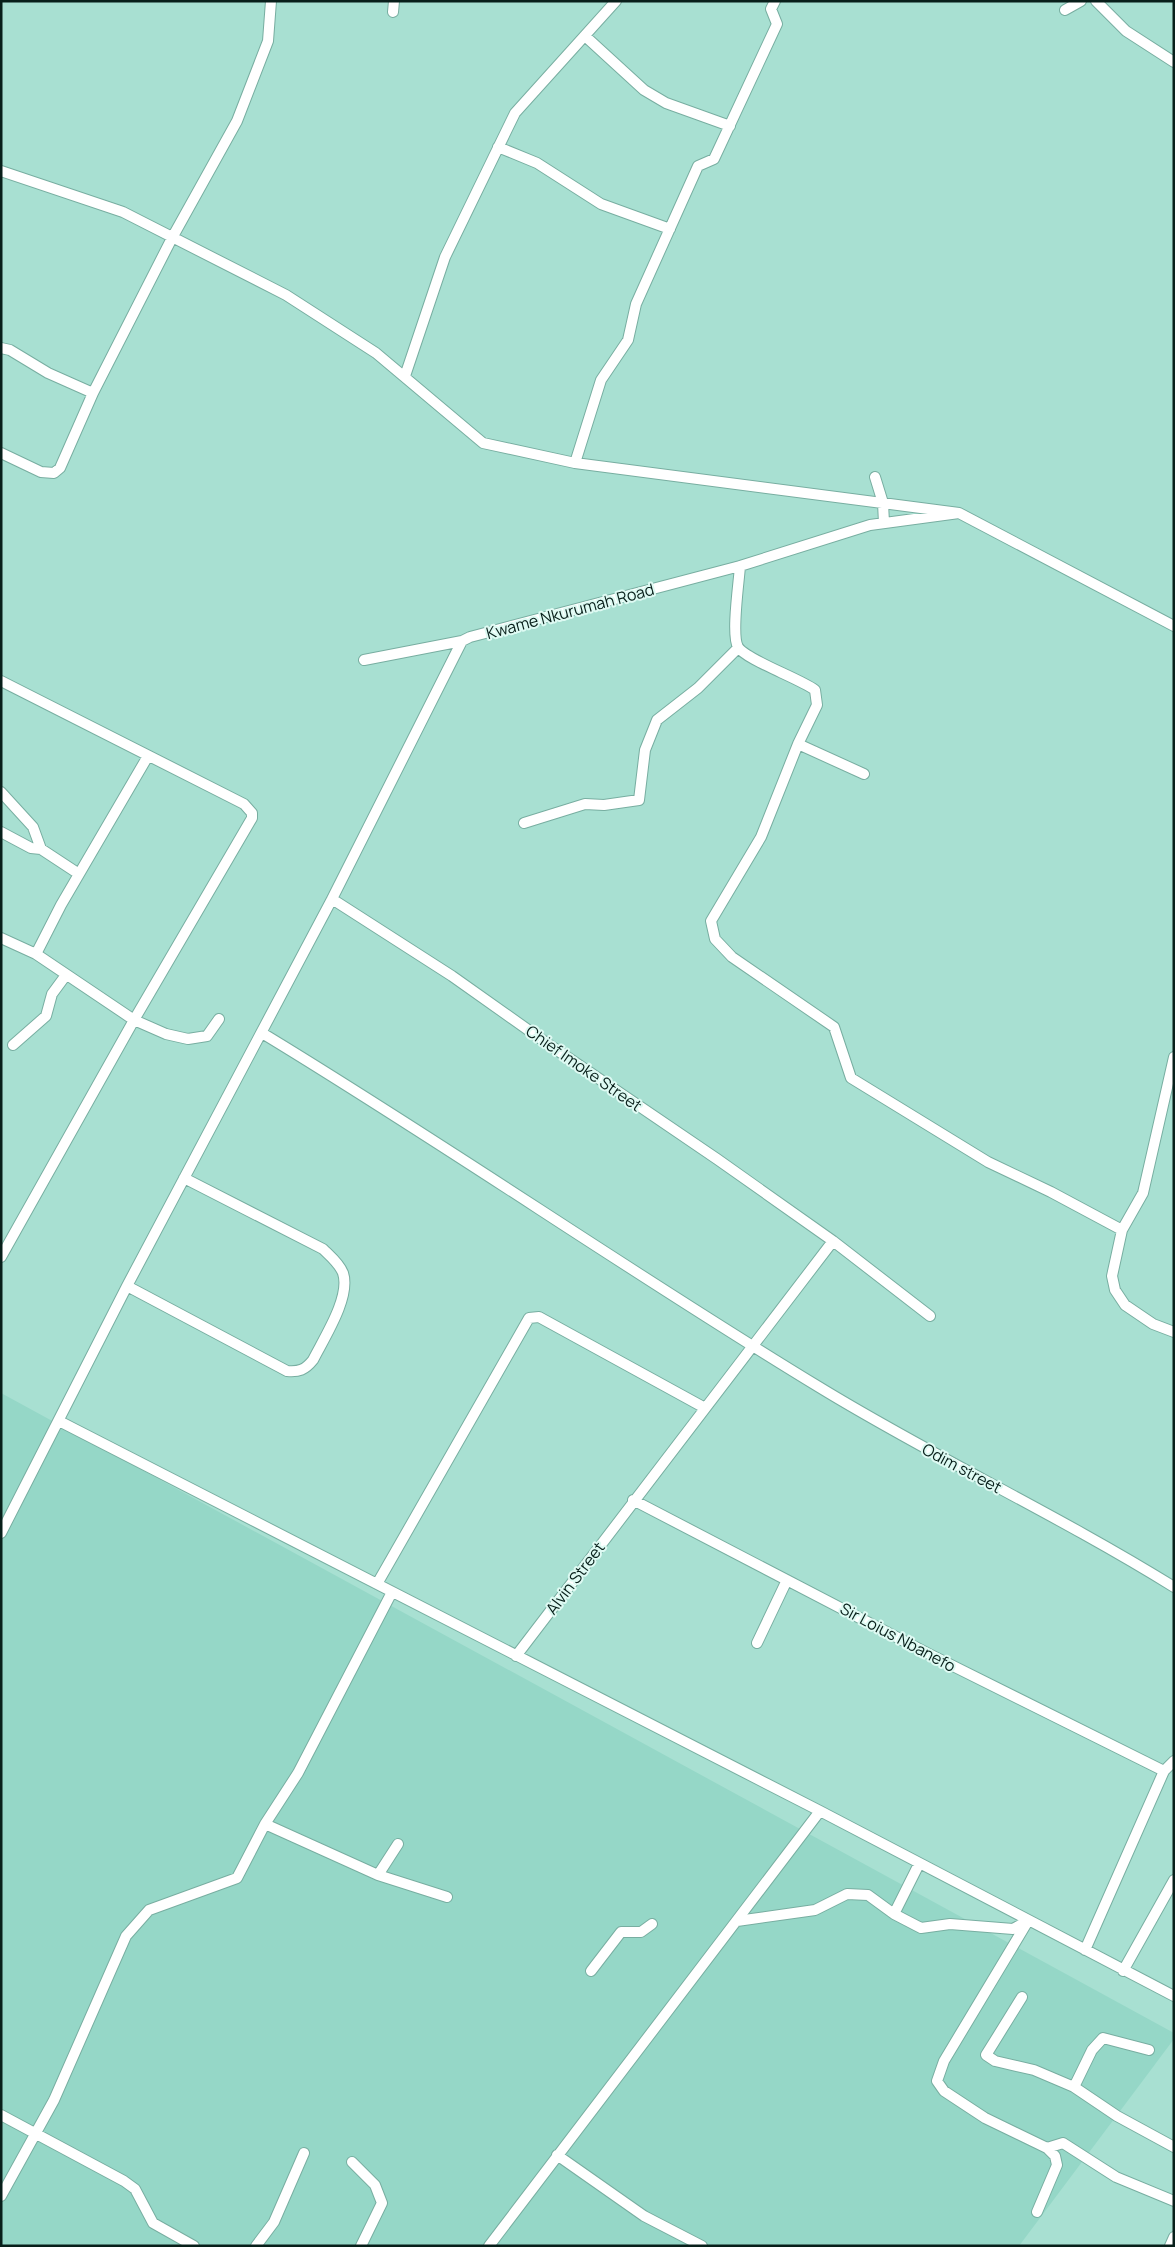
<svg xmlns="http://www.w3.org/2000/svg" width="1175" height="2247" viewBox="0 0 1175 2247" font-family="Manrope,sans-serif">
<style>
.built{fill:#95d7c7}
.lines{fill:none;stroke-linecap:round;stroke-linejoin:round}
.minor-casing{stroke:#78aea1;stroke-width:12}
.minor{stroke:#fff;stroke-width:10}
.labels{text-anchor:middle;stroke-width:4;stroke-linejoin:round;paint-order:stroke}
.street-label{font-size:16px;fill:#081f1a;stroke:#defaf3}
</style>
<rect width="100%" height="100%" fill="#a8e0d2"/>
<path class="built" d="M1,1393L1174,2033V2039L1019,2246H1Z"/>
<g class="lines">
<defs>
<path id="minor" d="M1096,1L1126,31L1174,62
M1065,10L1081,1
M393,12L394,1
M585,36L644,90L666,103L730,126
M498,147L537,163L601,204L670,229
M1,171L123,212L286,295L376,353L483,443L575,463L959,513L1174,626
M1,348L10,350L48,373L93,393
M405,376L445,257L515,113L616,1
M1,453L41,472L54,473L60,468L93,393L172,238L237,121L268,41L271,1
M575,463L601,380L628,340L636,304L698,166L714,159L777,24L771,9L775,1
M875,477L883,503L884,523
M740,566C739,582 731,635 738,647C746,660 799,678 815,690L817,705L798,744L761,837L711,921L715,939L732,957L834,1027L851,1078L988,1162L1051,1192L1122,1230
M364,660L462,641
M1,681L244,804L252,813V818L134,1020L1,1257
M798,744L864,774
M1,792L33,827L41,849
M524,823L585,804L604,805L639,800L645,750L657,720L698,688L738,648
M1,832L31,848L41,849L79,874
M332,899L452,976L548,1044L717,1159L833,1241L930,1316
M1,938L36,954L134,1020L166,1034L188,1039L207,1036L219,1019
M36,954L61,905L148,756
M262,1033C450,1147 631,1273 819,1387C935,1458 1058,1515 1174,1587
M13,1045L46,1016L52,994L66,975
M1174,1057L1143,1193L1122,1230L1112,1276L1115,1290L1125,1305L1153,1324L1174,1332
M127,1286L287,1371C299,1372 305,1370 313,1360C324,1338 351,1297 343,1273C339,1263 330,1256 323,1249L184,1178
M59,1421L820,1811L1174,1996
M633,1500L929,1654L1164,1771
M1,1533L127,1286L332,899L462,641L470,637L740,566L870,525L959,513
M377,1584L529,1318L539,1317L705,1408
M757,1643L787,1580
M516,1656L833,1241
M265,1824L378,1875
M398,1844L378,1875L447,1897
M894,1914L921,1928L950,1924L1013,1929L1027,1921
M737,1921L815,1910L847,1894L868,1895L894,1914L919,1864
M1028,1921L944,2061L937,2081L944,2091L985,2118L1047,2148L1055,2156L1057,2165L1037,2212
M1085,1950L1164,1771L1174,1761
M591,1971L621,1932H641L652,1924
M1123,1971L1174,1880
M1022,1997L986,2055L995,2061L1034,2070L1074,2087L1117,2116L1174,2147
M1074,2087L1092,2050L1103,2038L1149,2050
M1,2115L124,2181L135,2189L153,2223L194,2246
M1047,2148L1063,2143L1116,2177L1174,2201
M557,2155L644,2216L702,2246
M352,2162L375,2185L382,2203L361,2246
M1,2196L54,2100L126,1936L149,1910L237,1878L265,1824L298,1773L392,1592
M256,2246L274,2222L304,2153
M489,2246L820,1811
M1170,2246L1174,2237"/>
</defs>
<use href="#minor" class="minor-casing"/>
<use href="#minor" class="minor"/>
</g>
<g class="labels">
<g class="street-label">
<text transform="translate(570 611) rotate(-15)" y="6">Kwame Nkurumah Road</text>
<text transform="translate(584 1068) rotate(35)" y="6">Chief Imoke Street</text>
<text transform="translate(962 1468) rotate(28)" y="6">Odim street</text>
<text transform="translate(575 1578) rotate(-53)" y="6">Alvin Street</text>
<text transform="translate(898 1637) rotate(28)" y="6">Sir Loius Nbanefo</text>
</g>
</g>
<rect width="1175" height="2247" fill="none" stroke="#081f1a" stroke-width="5"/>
</svg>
